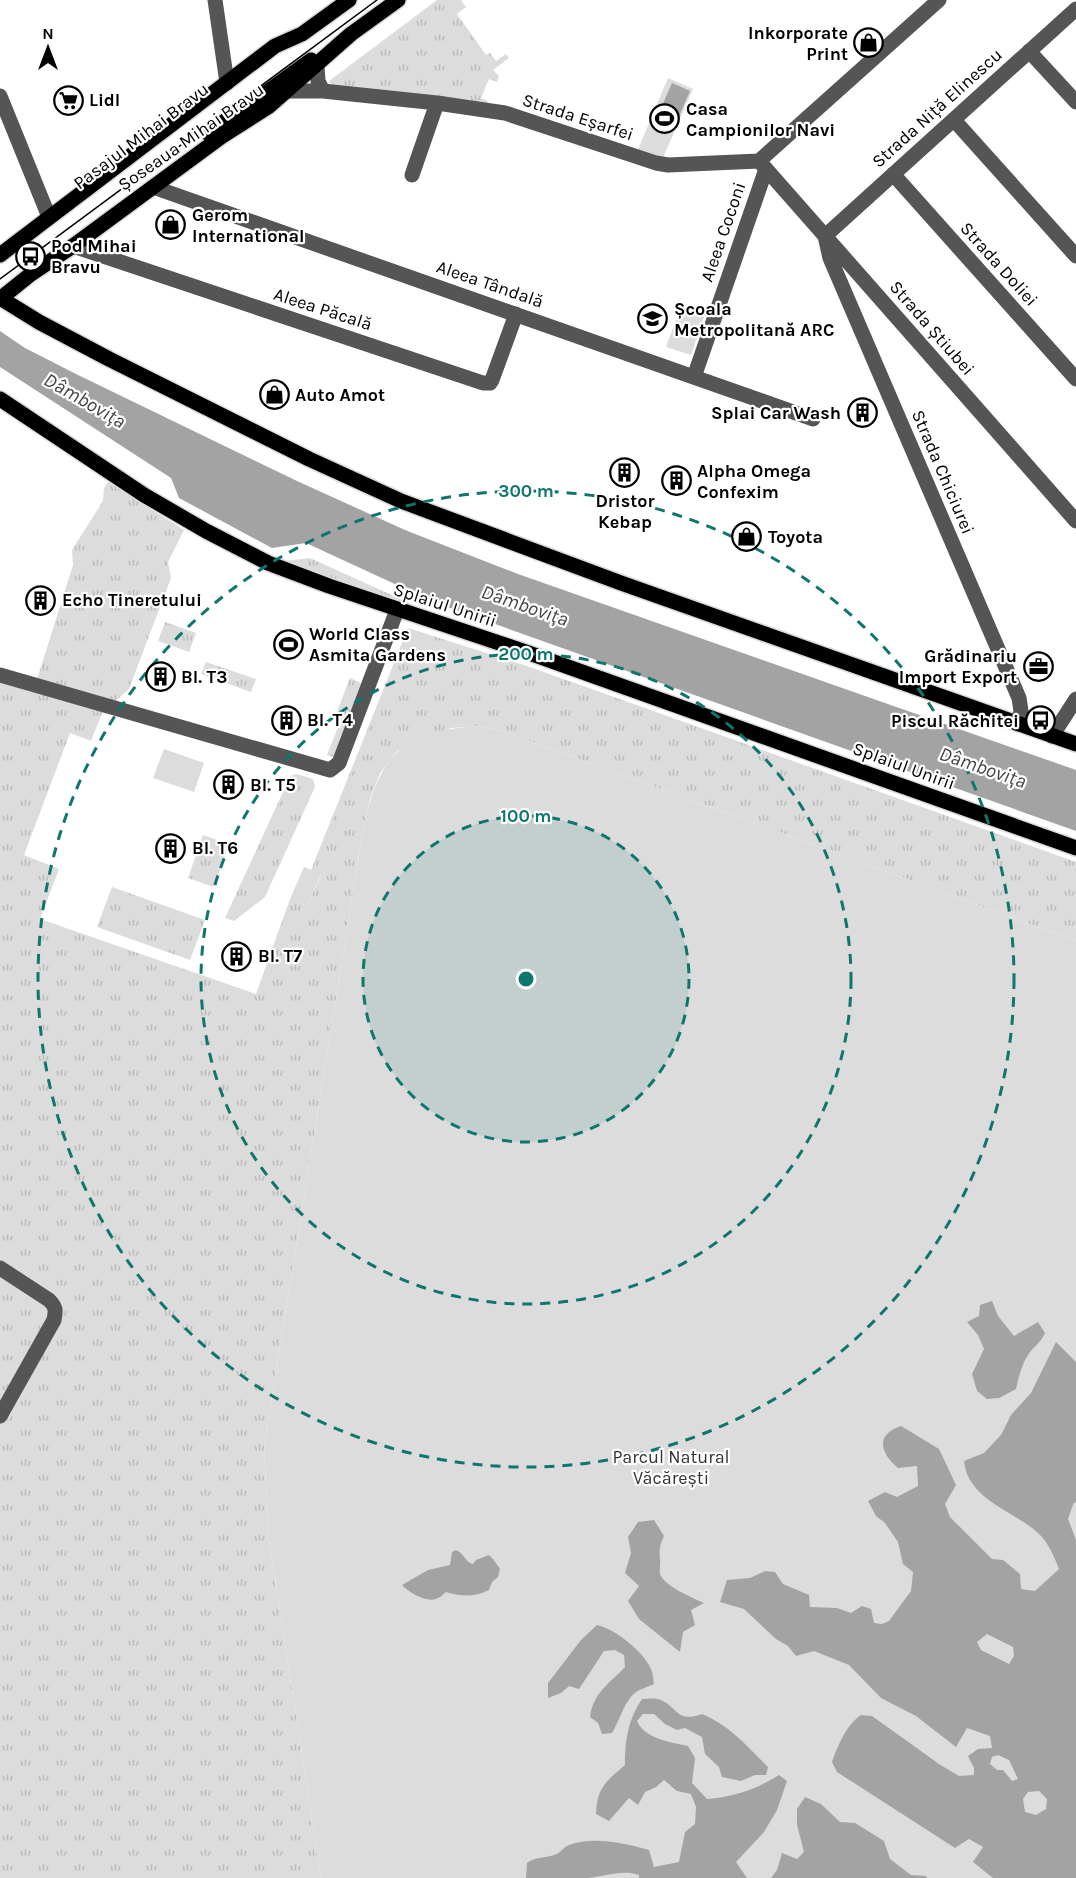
<svg xmlns="http://www.w3.org/2000/svg" width="1076" height="1878" viewBox="0 0 1076 1878" font-family="Karla,sans-serif">
<style>
.grass{fill:url(#grass-tufts)}
.park{fill:#dcdcdc}
.water{fill:#a3a3a3;fill-rule:evenodd}
.lines{fill:none;stroke-linecap:round;stroke-linejoin:round}
.major-casing{stroke:#dbdbdb;stroke-width:18}
.minor{stroke:#555;stroke-width:15}
.major{stroke:#000;stroke-width:15}
.tram{stroke:#000;stroke-width:1.5}
.ring{fill:none;stroke:#0f766e;stroke-width:3;stroke-dasharray:10 8}
.labels{text-anchor:middle;stroke-width:4.5;stroke-linejoin:round;paint-order:stroke}
.poi-label{font-size:18px;font-weight:bold;fill:#000;stroke:#fff;text-anchor:start}
.street-label{font-size:18px;fill:#000;stroke:#fff}
.park-label{font-size:18px;fill:#333;stroke:#fff}
.water-label{font-size:20px;font-style:italic;fill:#444;stroke:#fff}
.centre{fill:#0f766e;stroke:#fff;stroke-width:3}
.ring-label{font-size:18px;text-anchor:middle;font-weight:bold;fill:#0f766e;stroke:#fff;stroke-width:4.5;stroke-linejoin:round;paint-order:stroke}
</style>
<defs>
<pattern id="grass-tufts" width="24" height="20" patternUnits="userSpaceOnUse" patternTransform="scale(1.5)"><rect width="24" height="20" fill="#dcdcdc"/><path d="M3 7l-1-3M5 7V3M7 7l1-3M15 17l-1-3M17 17v-4M19 17l1-3" fill="none" stroke="#bbb"/></pattern>
</defs>
<rect width="100%" height="100%" fill="#fff"/>
<path class="grass" d="M437,0H461L466,7L457,14L486,55L490,53L496,61L506,54L509,58L493,70L499,76L497,82L489,79L481,98L488,101L486,106L332,85L329,81Z
M108,482L184,530L168,562L171,578L129,689L102,713L91,741L70,733L24,855L59,869L40,919L256,994L290,899L307,906L321,875L311,870L408,628L527,666L1076,862V941L505,732L479,726L451,728L397,751L380,773L370,799L364,824L264,1446L269,1540L321,1878H0V682L33,692L73,565L72,550L103,501L104,488Z
M310,558L425,610L423,618L268,563Z
M165,622L196,633L189,652L158,641Z
M206,662L256,679L251,692L201,674Z
M350,678L361,683L333,757L327,755L342,717L336,714Z
M297,774L313,779L315,787L265,897L234,921L225,918L289,779L292,775Z
M203,835L229,844L214,887L188,878Z
M112,887L205,920L190,960L97,927Z"/>
<path class="park" d="M668,78L693,89L662,160L637,152Z
M682,303L706,311L691,355L666,347Z
M478,726L505,732L1076,941V1878H321L269,1540L264,1446L364,824C381,752 404,731 478,726Z
M164,749L204,763L194,792L153,778Z
M304,867L321,874L307,906L290,899Z"/>
<path class="water" d="M672,83L690,91L672,132L654,124Z
M0,331L25,348L76,374L297,481L405,530L518,574L1076,770V831L436,603L306,543L272,548L179,498L171,478L0,367Z
M992,1301L998,1316L1014,1336L1038,1322L1045,1333C1041,1342 1036,1345 1030,1352C1022,1363 1019,1376 1016,1389L999,1398L987,1399L977,1391L972,1374L984,1349L978,1335L967,1322L979,1316L980,1305Z
M1056,1342L1076,1362V1503L1074,1502L1068,1519L1076,1540V1878H993L973,1862L983,1847L969,1839L955,1848L837,1772L832,1762C838,1745 847,1724 861,1715L872,1716L939,1764L959,1776L974,1775V1768L968,1756L978,1749L992,1748L990,1736L967,1728L956,1747L916,1716L881,1698L849,1665L814,1651L796,1656L788,1646L776,1639L744,1609L720,1602L727,1580L750,1578L765,1571L775,1572L783,1584L809,1595L810,1607L837,1608L851,1613L862,1606L871,1609L874,1623L882,1624L889,1621L911,1591L913,1572L903,1564L898,1542L885,1523L876,1516L868,1501L885,1492L897,1497L918,1486L917,1466L898,1468C881,1454 874,1435 901,1426L939,1449L956,1485L945,1504L950,1517L992,1559L1003,1560L1020,1574L1021,1589L1035,1591L1059,1569C1054,1556 1048,1542 1038,1533C1013,1510 968,1500 964,1461L984,1453L1001,1435L1011,1415L1031,1393ZM987,1634L1013,1647L1014,1656L1009,1664L981,1650L977,1642ZM998,1755L1009,1760L1018,1779L1012,1781L1003,1770H997L990,1764L992,1757ZM1039,1791L1047,1799L1046,1809L1036,1815L1025,1812L1023,1799L1028,1792Z
M654,1520L664,1536C660,1545 659,1549 660,1559C661,1564 659,1569 660,1574C664,1586 693,1598 704,1603L691,1610L695,1625L683,1632L680,1652L639,1619L628,1601L639,1586L625,1573L631,1553L628,1537L638,1522Z
M456,1550C464,1553 465,1562 473,1564L476,1560L489,1555L493,1559L500,1569L498,1577L492,1582L489,1590C475,1597 461,1597 446,1592C443,1594 441,1597 438,1598C428,1604 408,1592 402,1585L428,1570L450,1565L452,1552Z
M597,1625C615,1629 643,1651 651,1669C653,1673 653,1679 654,1684C648,1687 640,1689 635,1693C625,1700 619,1722 612,1733L602,1734L598,1723L590,1717C593,1693 610,1683 625,1667L624,1655L615,1650L604,1651L579,1689L569,1686L561,1693L548,1698V1683L581,1640Z
M642,1699C647,1699 653,1698 658,1699C678,1705 675,1724 702,1714C729,1725 747,1746 768,1767L766,1775H755L741,1781L722,1777L719,1767L705,1754L702,1737L685,1728L677,1730L665,1724L654,1714H643L637,1721C645,1739 670,1742 688,1746L695,1758L692,1783L707,1799C733,1797 757,1789 779,1775L787,1781L777,1810L764,1832L736,1862L747,1878H639V1875C622,1869 604,1877 587,1878C567,1878 546,1878 526,1878L527,1863C535,1857 545,1858 554,1855C560,1854 563,1847 569,1845C594,1836 624,1843 649,1850L654,1867L679,1862L685,1832L695,1824L696,1807L691,1794L677,1791L664,1780L656,1787L645,1792L638,1805L629,1798L609,1821L596,1814C597,1788 605,1782 625,1765C625,1740 628,1720 642,1699Z
M805,1797L821,1804L840,1822L855,1823L884,1841L890,1859L911,1875L926,1876L927,1878H771L777,1870L782,1853L797,1859L804,1852L797,1825V1809Z"/>
<g class="lines">
<defs>
<path id="major" d="M209,134L311,60
M0,255L275,46L302,34L349,0
M0,298L39,322L109,359L309,459L401,501L621,583L1076,744
M0,299L31,274L73,246L221,137L268,107L351,34L398,0
M0,399L144,495L206,531L268,563L329,586L529,653L1076,848"/>
</defs>
<use href="#major" class="major-casing"/>
<path class="minor" d="M215,0L227,83
M1029,51L1076,102
M317,66L318,81L323,91
M288,91H323L437,103L505,113L656,163L668,165L759,161L939,0
M0,96L49,217
M954,120L1076,256
M759,161L1076,521
M893,174L1076,379
M412,175L437,103
M153,187L813,419
M73,246L483,383H490L492,380L516,314
M694,377L766,169
M0,675L330,770L339,763L397,610
M1018,724L1021,711L1019,698L830,258L825,236L1076,9
M1052,736L1076,699
M0,1268L49,1300C56,1307 56,1310 54,1320L0,1416"/>
<use href="#major" class="major"/>
<path class="tram" d="M0,279L377,0"/>
</g>
<circle cx="526" cy="979" r="163" fill="#0f766e" fill-opacity=".12"/>
<g class="ring">
<circle cx="526" cy="979" r="163"/>
<circle cx="526" cy="979" r="325"/>
<circle cx="526" cy="979" r="488"/>
</g>
<defs>
<symbol id="shop-ring" viewBox="-11 -11 22 22"><circle r="9.5" fill="#fff" stroke="#000" stroke-width="1.5"/><path d="M-5-2.5h2.3a2.7 3.5 0 0 1 5.4 0H5L5.5 6h-11ZM-1.5-2.5h3a1.5 2.3 0 0 0-3 0Z" fill="#000"/></symbol>
<symbol id="supermarket-ring" viewBox="-11 -11 22 22"><circle r="9.5" fill="#fff" stroke="#000" stroke-width="1.5"/><path d="M-6-5.5h2.5l.6 2H6L4.5 2H-2.5L-4.4-4H-6ZM-1.5 3.2a1.3 1.3 0 1 0 .1 0ZM3 3.2a1.3 1.3 0 1 0 .1 0Z" fill="#000"/></symbol>
<symbol id="stadium-ring" viewBox="-11 -11 22 22"><circle r="9.5" fill="#fff" stroke="#000" stroke-width="1.5"/><path d="M0-5a6.5 5 0 1 0 0 10a6.5 5 0 1 0 0-10ZM-3.5-1.8h7v3.6h-7Z" fill="#000"/></symbol>
<symbol id="bus-ring" viewBox="-11 -11 22 22"><circle r="9.5" fill="#fff" stroke="#000" stroke-width="1.5"/><path d="M-5-6H5V4H4V6H2V4H-2V6H-4V4H-5ZM-3.5-4V0h7V-4ZM-3.5 1.2v1.5H-2V1.2ZM2 1.2v1.5H3.5V1.2Z" fill="#000"/></symbol>
<symbol id="school-ring" viewBox="-11 -11 22 22"><circle r="9.5" fill="#fff" stroke="#000" stroke-width="1.5"/><path d="M0-5L7-2L0 1L-7-2ZM-4 1L0 2.5L4 1V4Q0 6-4 4Z" fill="#000"/></symbol>
<symbol id="building-ring" viewBox="-11 -11 22 22"><circle r="9.5" fill="#fff" stroke="#000" stroke-width="1.5"/><path d="M-4-6H4V6H1V3H-1V6H-4ZM-2.5-4.3h1.7v1.8h-1.7ZM.8-4.3h1.7v1.8H.8ZM-2.5-1h1.7V.8h-1.7ZM.8-1h1.7V.8H.8Z" fill="#000"/></symbol>
<symbol id="office-ring" viewBox="-11 -11 22 22"><circle r="9.5" fill="#fff" stroke="#000" stroke-width="1.5"/><path d="M-6-3h4V-5.5h4V-3h4V5H-6ZM-1-4.5V-3h2v-1.5ZM-6 0V1H6V0Z" fill="#000"/></symbol>
</defs>
<g fill-rule="evenodd">
<use href="#shop-ring" x="852" y="26" width="33" height="33"/>
<use href="#supermarket-ring" x="52" y="84" width="33" height="33"/>
<use href="#stadium-ring" x="648" y="102" width="33" height="33"/>
<use href="#shop-ring" x="154" y="208" width="33" height="33"/>
<use href="#bus-ring" x="14" y="240" width="33" height="33"/>
<use href="#school-ring" x="636" y="302" width="33" height="33"/>
<use href="#shop-ring" x="258" y="378" width="33" height="33"/>
<use href="#building-ring" x="846" y="396" width="33" height="33"/>
<use href="#building-ring" x="608" y="456" width="33" height="33"/>
<use href="#building-ring" x="660" y="464" width="33" height="33"/>
<use href="#shop-ring" x="730" y="520" width="33" height="33"/>
<use href="#building-ring" x="24" y="584" width="33" height="33"/>
<use href="#stadium-ring" x="272" y="628" width="33" height="33"/>
<use href="#office-ring" x="1022" y="650" width="33" height="33"/>
<use href="#building-ring" x="144" y="660" width="33" height="33"/>
<use href="#building-ring" x="270" y="704" width="33" height="33"/>
<use href="#bus-ring" x="1024" y="704" width="33" height="33"/>
<use href="#building-ring" x="212" y="768" width="33" height="33"/>
<use href="#building-ring" x="154" y="832" width="33" height="33"/>
<use href="#building-ring" x="220" y="940" width="33" height="33"/>
</g>
<g class="labels">
<g class="poi-label">
<text x="848" y="39" text-anchor="end">Inkorporate<tspan x="848" dy="21">Print</tspan></text>
<text x="89" y="106">Lidl</text>
<text x="686" y="115">Casa<tspan x="686" dy="21">Campionilor Navi</tspan></text>
<text x="192" y="221">Gerom<tspan x="192" dy="21">International</tspan></text>
<text x="51" y="252">Pod Mihai<tspan x="51" dy="21">Bravu</tspan></text>
<text x="674" y="315">Școala<tspan x="674" dy="21">Metropolitană ARC</tspan></text>
<text x="295" y="401">Auto Amot</text>
<text x="841" y="419" text-anchor="end">Splai Car Wash</text>
<text x="697" y="477">Alpha Omega<tspan x="697" dy="21">Confexim</tspan></text>
<text x="625" y="507" text-anchor="middle">Dristor<tspan x="625" dy="21">Kebap</tspan></text>
<text x="768" y="543">Toyota</text>
<text x="62" y="606">Echo Tineretului</text>
<text x="309" y="640">World Class<tspan x="309" dy="21">Asmita Gardens</tspan></text>
<text x="1017" y="662" text-anchor="end">Grădinariu<tspan x="1017" dy="21">Import Export</tspan></text>
<text x="181" y="683">Bl. T3</text>
<text x="307" y="726">Bl. T4</text>
<text x="1019" y="727" text-anchor="end">Piscul Răchitei</text>
<text x="250" y="791">Bl. T5</text>
<text x="192" y="854">Bl. T6</text>
<text x="258" y="962">Bl. T7</text>
</g>
<g class="street-label">
<text transform="translate(937 108) rotate(-42)" y="6">Strada Niță Elinescu</text>
<text transform="translate(578 117) rotate(18)" y="6">Strada Eșarfei</text>
<text transform="translate(141 136) rotate(-37)" y="6">Pasajul Mihai Bravu</text>
<text transform="translate(191 137) rotate(-35)" y="6">Șoseaua Mihai Bravu</text>
<text transform="translate(723 232) rotate(-71)" y="6">Aleea Coconi</text>
<text transform="translate(999 264) rotate(48)" y="6">Strada Doliei</text>
<text transform="translate(490 284) rotate(19)" y="6">Aleea Tândală</text>
<text transform="translate(323 309) rotate(18)" y="6">Aleea Păcală</text>
<text transform="translate(932 328) rotate(49)" y="6">Strada Știubei</text>
<text transform="translate(943 472) rotate(67)" y="6">Strada Chiciurei</text>
<text transform="translate(445 605) rotate(18)" y="6">Splaiul Unirii</text>
<text transform="translate(904 766) rotate(20)" y="6">Splaiul Unirii</text>
</g>
<g class="park-label">
<text x="671" y="1463">Parcul Natural<tspan x="671" dy="21">Văcărești</tspan></text>
</g>
<g class="water-label">
<text transform="translate(85 400) rotate(30)" y="7">Dâmbovița</text>
<text transform="translate(525 605) rotate(19)" y="7">Dâmbovița</text>
<text transform="translate(983 767) rotate(19)" y="7">Dâmbovița</text>
</g>
</g>
<circle cx="526" cy="979" r="9" class="centre"/>
<g class="ring-label">
<text x="526" y="497">300 m</text>
<text x="526" y="660">200 m</text>
<text x="526" y="822">100 m</text>
</g>
<g transform="translate(48 48)" stroke="#ffffff" stroke-width="4.5" paint-order="stroke">
<path d="M0-4.5L10 22L0 15L-10 22Z" fill="#000000"/>
<text y="-9" font-size="16" font-weight="bold" text-anchor="middle" fill="#000000">N</text>
</g>
</svg>
